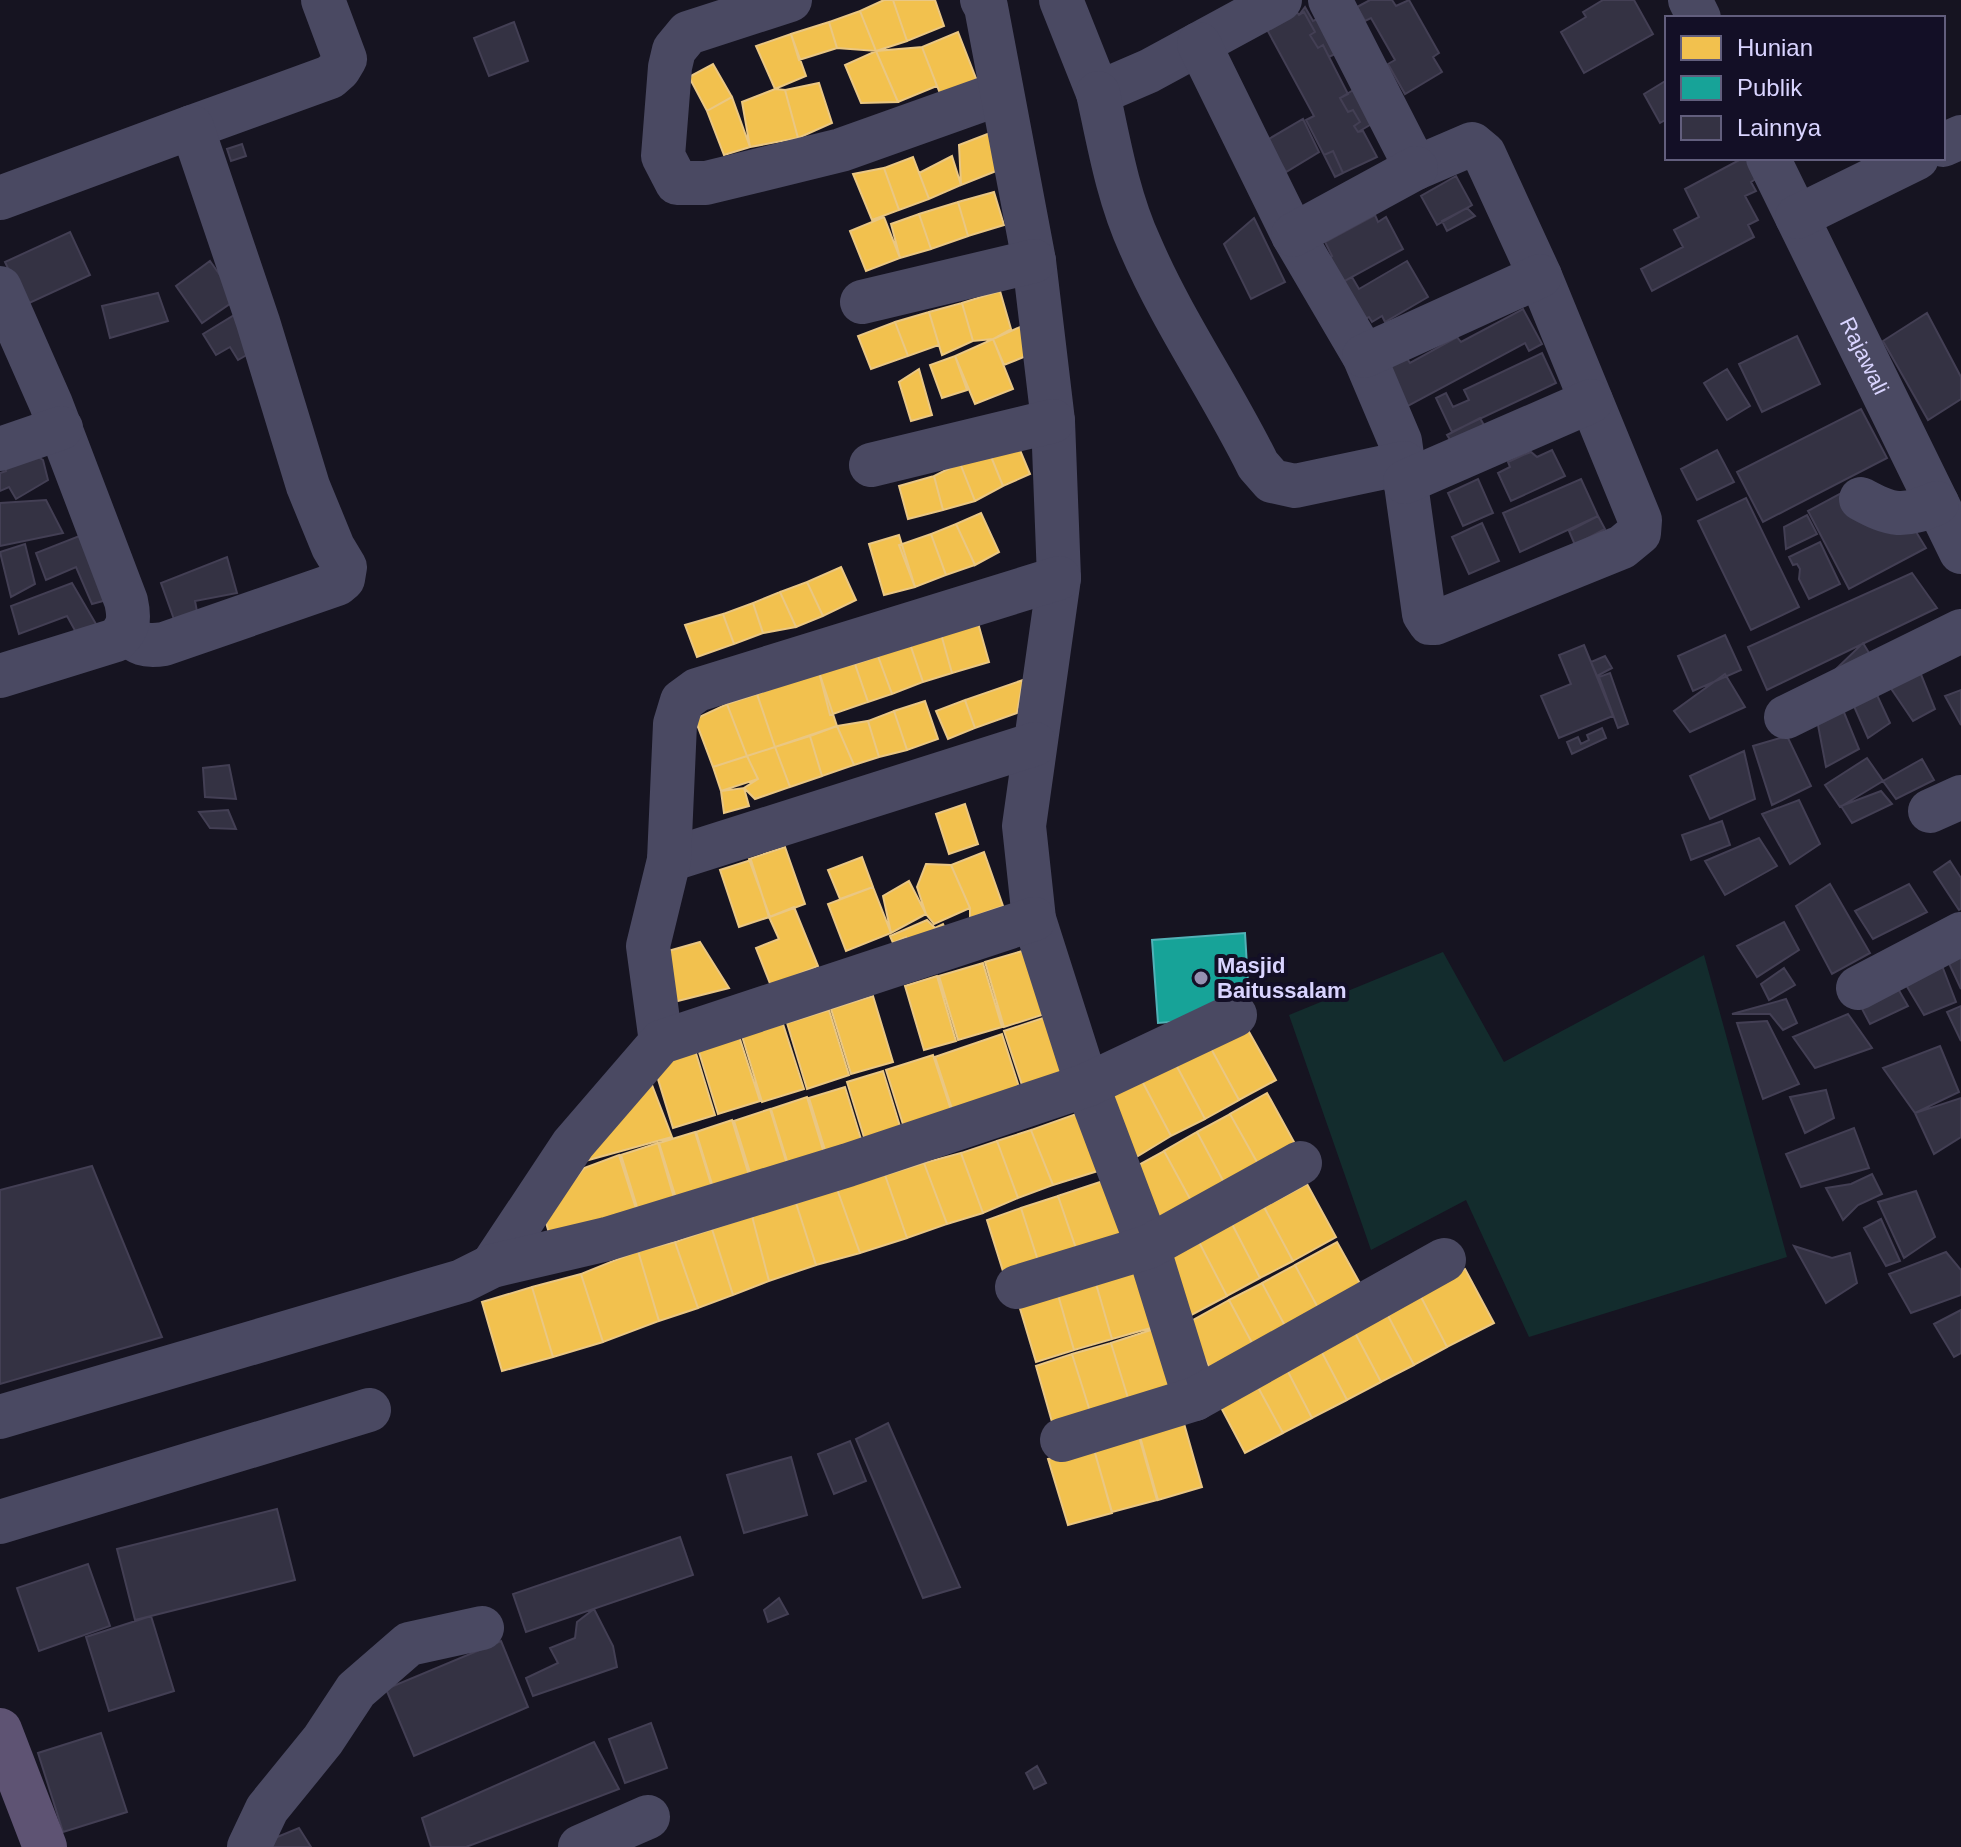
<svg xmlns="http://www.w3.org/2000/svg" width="1961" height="1847" viewBox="0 0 1961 1847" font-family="Arial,sans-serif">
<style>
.green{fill:#132c2d}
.homes{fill:#f2c14e;stroke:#eac783;stroke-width:2}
.public{fill:#17a398;stroke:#51b2b7;stroke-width:2}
.building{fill:#343243;stroke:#433f54;stroke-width:2}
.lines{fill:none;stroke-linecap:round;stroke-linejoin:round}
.minor{stroke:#4a4962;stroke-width:44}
.major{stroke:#5e5373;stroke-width:44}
.poi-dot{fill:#9591b1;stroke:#130f26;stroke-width:3}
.labels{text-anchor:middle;stroke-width:8;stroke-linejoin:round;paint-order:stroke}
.street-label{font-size:22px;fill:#d9d4ff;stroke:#130f26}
.poi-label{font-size:22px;font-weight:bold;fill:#d9d4ff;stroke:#130f26;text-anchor:start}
</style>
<rect width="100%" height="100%" fill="#161421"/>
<path class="green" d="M1443,952L1504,1062L1704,955L1787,1257L1529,1337L1466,1200L1371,1250L1289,1015Z"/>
<path class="homes" d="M884,0H893L907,41L876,51L860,11Z
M893,0H935L944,26L907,41Z
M860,11L876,51L837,48L829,22Z
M829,22L837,48L799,60L791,34Z
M958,32L977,81L941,96L922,47Z
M791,34L806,76L775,89L756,46Z
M922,47L937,86L898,102L876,51Z
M876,51L898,102L861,103L845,65Z
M713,64L732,97L707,111L689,77Z
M819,83L832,123L798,138L785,90Z
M775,89L785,90L798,138L750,147L742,102Z
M732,97L750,147L724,155L707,111Z
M990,133L1004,168L961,185L959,145Z
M952,156L961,185L929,199L919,173Z
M913,157L929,199L899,210L884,168Z
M884,168L899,210L872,220L853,174Z
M994,192L1004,225L968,236L958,202Z
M958,202L968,236L931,249L919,214Z
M919,214L931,249L900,258L891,224Z
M884,217L900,258L866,271L850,231Z
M1000,291L1011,329L993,339L973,341L962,303Z
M962,303L973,341L942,355L929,312Z
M929,312L939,345L908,356L895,322Z
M895,322L908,356L871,369L858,336Z
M1029,323L1041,350L1004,365L993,339Z
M993,339L1013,389L975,404L955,356Z
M955,356L967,390L942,398L930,365Z
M919,369L932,415L911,421L899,382Z
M1017,443L1030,474L1003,486L990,454Z
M990,454L1003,486L975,501L960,463Z
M960,463L975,501L943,510L934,476Z
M934,476L943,510L908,519L899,486Z
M981,513L999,552L975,565L956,524Z
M956,524L975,565L946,575L931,534Z
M931,534L946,575L915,587L899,545Z
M899,535L915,587L884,595L869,544Z
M841,567L856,600L823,616L807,582Z
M807,582L823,616L796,627L780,592Z
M780,592L796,627L763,633L753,603Z
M753,603L763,633L734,644L723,614Z
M723,614L734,644L697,657L685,625Z
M978,623L989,662L952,673L941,634Z
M941,634L952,673L923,682L910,644Z
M910,644L923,682L892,694L878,656Z
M878,656L892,694L868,702L855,664Z
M855,664L868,702L830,715L819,672Z
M819,672L837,726L775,747L757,694Z
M1023,680L1017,713L975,728L965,700Z
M757,694L775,747L747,756L727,704Z
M965,700L975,728L948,739L936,711Z
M925,701L938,739L907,750L894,711Z
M727,704L747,756L713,767L695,719Z
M894,711L907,750L879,757L868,721Z
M868,721L879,757L854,765L837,726Z
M837,726L854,765L822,776L810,736Z
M810,736L822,776L790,787L775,747Z
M775,747L790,787L755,799L744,788L758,779L747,756Z
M747,756L758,779L721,791L713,767Z
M744,788L749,806L724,813L721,791Z
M965,804L978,844L949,854L936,814Z
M785,847L805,904L770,917L749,859Z
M984,852L1003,906L970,918V908L951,865Z
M862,857L873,887L840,899L828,870Z
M751,860L769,917L739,927L720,870Z
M926,864L951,865L970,908L934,924L926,914L917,887Z
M909,881L926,914L891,933L883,896Z
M873,887L891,933L846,951L828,904Z
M794,907L818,966L771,986L756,948L779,939L769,917Z
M927,920L935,928L943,924L947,933L911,949L906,937L893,943L890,936Z
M700,942L729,988L662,1005L654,955Z
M1029,949L1048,1013L1004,1027L985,962Z
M983,963L1002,1027L958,1040L939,976Z
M937,976L956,1041L924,1050L905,986Z
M873,996L893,1062L851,1074L831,1009Z
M829,1010L849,1075L807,1089L787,1023Z
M1046,1017L1066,1077L1024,1091L1004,1031Z
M1244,1023L1276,1080L1239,1100L1208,1043Z
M783,1024L804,1089L762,1102L742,1036Z
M1002,1034L1021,1093L954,1115L935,1057Z
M739,1036L760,1101L718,1114L698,1049Z
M1208,1043L1239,1100L1205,1119L1174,1061Z
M695,1050L715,1115L673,1128L653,1063Z
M933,1055L954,1119L906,1134L886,1070Z
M1174,1061L1205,1119L1171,1136L1141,1079Z
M883,1071L903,1136L867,1147L847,1082Z
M647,1072L672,1137L585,1161Z
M1141,1079L1171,1136L1128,1162L1103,1100Z
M845,1087L865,1152L829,1163L809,1098Z
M1267,1093L1299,1151L1262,1171L1230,1114Z
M807,1097L827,1163L791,1174L771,1109Z
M770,1109L790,1174L754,1185L734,1121Z
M1082,1112L1101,1170L1053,1185L1031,1130Z
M1230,1114L1262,1171L1228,1190L1197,1132Z
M732,1120L752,1185L716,1197L696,1132Z
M1031,1130L1053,1185L1018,1198L997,1141Z
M695,1132L715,1197L679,1208L659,1143Z
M1197,1132L1228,1190L1195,1208L1164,1151Z
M997,1141L1018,1198L983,1213L961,1153Z
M658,1143L677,1208L641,1220L621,1155Z
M1164,1151L1195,1208L1157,1228L1126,1172Z
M961,1153L983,1213L947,1224L924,1163Z
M619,1155L639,1218L552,1243L544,1216L584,1168Z
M924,1163L947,1224L907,1238L885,1175Z
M885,1175L907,1238L860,1253L837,1189Z
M1106,1180L1128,1244L1080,1260L1058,1196Z
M1307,1184L1336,1237L1293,1261L1264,1207Z
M837,1189L860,1253L816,1265L796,1203Z
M1058,1196L1080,1260L1042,1273L1021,1208Z
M796,1203L816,1265L769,1281L752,1216Z
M1264,1207L1293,1261L1260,1278L1232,1224Z
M1021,1208L1042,1273L1007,1284L987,1220Z
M752,1216L769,1281L733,1295L712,1229Z
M1232,1224L1260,1278L1227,1296L1199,1242Z
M712,1229L733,1295L698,1308L675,1242Z
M675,1242L698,1308L659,1321L638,1251Z
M1199,1242L1227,1296L1184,1319L1155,1265Z
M1337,1242L1367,1296L1324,1319L1295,1265Z
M638,1251L659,1321L603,1342L581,1274Z
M1138,1256L1158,1326L1112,1339L1092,1270Z
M1295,1265L1324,1319L1291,1337L1262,1283Z
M1465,1269L1494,1323L1447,1347L1419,1293Z
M1092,1270L1112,1339L1074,1350L1054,1281Z
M581,1274L603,1342L553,1357L532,1287Z
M1054,1281L1074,1350L1036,1362L1015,1292Z
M1262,1283L1291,1337L1258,1354L1229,1300Z
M532,1287L553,1357L502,1371L482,1302Z
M1419,1293L1447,1347L1414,1365L1385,1310Z
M1229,1300L1258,1354L1215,1378L1186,1324Z
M1385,1310L1414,1365L1381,1382L1352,1327Z
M1352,1327L1381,1382L1347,1400L1318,1345Z
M1157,1328L1179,1396L1132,1411L1111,1343Z
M1111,1343L1132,1411L1094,1424L1072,1354Z
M1318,1345L1347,1400L1312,1418L1284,1364Z
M1072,1354L1094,1424L1056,1436L1036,1366Z
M1284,1364L1312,1418L1283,1433L1254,1380Z
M1254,1380L1283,1433L1245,1453L1217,1400Z
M1183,1420L1202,1487L1158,1500L1139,1433Z
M1138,1433L1157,1500L1112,1512L1093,1446Z
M1093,1446L1112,1513L1068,1525L1048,1459Z"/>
<path class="public" d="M1245,933L1250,1016L1158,1023L1152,940Z"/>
<path class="building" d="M1370,0H1392L1396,6L1409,0L1439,53L1433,57L1442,72L1405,94L1388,64L1395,60L1371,18L1365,21L1357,7Z
M1603,0H1634L1653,34L1584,73L1561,32L1586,17L1583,12Z
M1305,7L1313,21L1317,19L1337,53L1329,57L1323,45L1318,48L1310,35L1315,32L1304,12L1299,15Z
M1294,8L1299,15L1304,12L1315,32L1310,35L1318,48L1323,45L1329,57L1348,94L1340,98L1348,112L1353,110L1360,122L1354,126L1358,132L1363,131L1377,157L1343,173L1333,151L1324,155L1306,120L1314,116L1264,24Z
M514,22L528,61L489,76L474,38Z
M1667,80V119L1660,123L1644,94Z
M1355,89L1375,122L1358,132L1354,126L1360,122L1353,110L1348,112L1340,98Z
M1303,119L1319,152L1286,172L1267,140Z
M242,144L246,156L231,161L227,149Z
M1333,151L1343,173L1335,177L1324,155Z
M1743,158H1749L1759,177L1751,182L1756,191L1745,196L1758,220L1748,225L1754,237L1652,291L1641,269L1683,247L1674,230L1699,217L1685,189Z
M1456,176L1472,205L1437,225L1421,196Z
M1467,208L1475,216L1447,231L1442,221Z
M1375,215L1378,222L1386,217L1403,249L1332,288L1319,263L1332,256L1325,242Z
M1254,218L1285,282L1251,299L1224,244Z
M70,232L90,275L25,305L5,262Z
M210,261L237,299L202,323L176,286Z
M1407,261L1428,297L1385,322L1382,316L1372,322L1369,317L1359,322L1338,285L1352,277L1359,289Z
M158,293L168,321L110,338L102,306Z
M1523,309L1542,344L1529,351L1525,343L1406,407L1385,368L1406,357L1410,363L1457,337L1461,342Z
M1927,313L1961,377V399L1928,420L1883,341Z
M236,314L257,349L238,360L230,347L216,355L203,334Z
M1797,336L1820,384L1762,412L1739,364Z
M1542,353L1556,383L1452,432L1436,398L1446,393L1453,407L1469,400L1464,390Z
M1727,369L1750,406L1727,420L1704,383Z
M1861,409L1887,458L1763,522L1737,472Z
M1480,418L1489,434L1452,443L1447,435Z
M1552,450L1565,476L1511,501L1498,473L1510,467L1508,462L1523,455L1531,452L1537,457Z
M1717,450L1734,482L1697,500L1681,469Z
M31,452L43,460L48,480L16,499L9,487L0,491V473L6,471L3,461Z
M1478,479L1493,513L1463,526L1448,493Z
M1581,479L1598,516L1520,552L1503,513Z
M1845,491L1910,522L1926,548L1849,589L1808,511Z
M1746,498L1799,607L1751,630L1698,521Z
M46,500L63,533L0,546V503Z
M1807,515L1817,534L1786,549L1784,527Z
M1598,516L1605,529L1575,545L1569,531Z
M1482,523L1499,561L1469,574L1452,537Z
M92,531L114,598L92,604L76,567L46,580L36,553Z
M1820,542L1840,584L1809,599L1799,579L1800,569L1797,564L1793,565L1789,557Z
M25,544L35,584L11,597L0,552Z
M227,557L237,593L195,601L199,622L176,625L161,583Z
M1912,573L1937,608L1767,690L1748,647Z
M72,583L103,636L83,645L67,616L19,634L11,606Z
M1725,635L1741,670L1693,691L1678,656Z
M1863,643L1877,666L1836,669Z
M1584,645L1613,716L1559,738L1541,696L1571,684L1559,655Z
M1605,656L1612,668L1597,676L1591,662Z
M1920,672L1935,709L1913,721L1886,681Z
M1610,673L1628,724L1618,728L1599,677Z
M1725,674L1745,707L1690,732L1674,711Z
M1961,690V725L1945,696Z
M1877,695L1890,723L1868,738L1853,704Z
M1843,710L1859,749L1826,767L1817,720Z
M1602,728L1606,738L1572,754L1567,742L1578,737L1581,744L1589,740L1587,735Z
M1787,736L1811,786L1772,805L1753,746Z
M1744,751L1755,799L1710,819L1690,776Z
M1867,758L1883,781L1840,807L1825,785Z
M1922,759L1934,780L1896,799L1883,781Z
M229,765L236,799L205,797L203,768Z
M1881,791L1892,804L1852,823L1841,806Z
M1799,800L1820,844L1790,864L1762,814Z
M228,810L236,829L210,828L199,812Z
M1722,821L1730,845L1691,860L1682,835Z
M1759,838L1777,866L1725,895L1705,861Z
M1950,861L1961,878V909L1959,910L1934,872Z
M1830,884L1870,953L1832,974L1796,906Z
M1909,884L1927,912L1873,939L1855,911Z
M1784,922L1799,950L1757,977L1737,946Z
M1961,952V989L1946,957Z
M1941,963L1956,1002L1924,1015L1903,980Z
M1784,968L1795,985L1769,1000L1761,984Z
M1897,987L1908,1006L1870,1024L1859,1003Z
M1786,999L1797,1023L1783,1030L1770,1014H1732Z
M1961,1006V1041L1947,1012Z
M1848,1014L1872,1048L1815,1068L1793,1037Z
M1767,1021L1799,1084L1763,1099L1737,1023Z
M1940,1046L1959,1092L1915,1113L1883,1068Z
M1826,1090L1834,1118L1805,1133L1790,1097Z
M1961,1098V1137L1934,1154L1915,1113Z
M1854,1128L1869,1168L1801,1187L1786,1154Z
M92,1166L162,1337L0,1384V1190Z
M1872,1174L1882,1194L1858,1205L1843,1220L1826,1188L1851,1184Z
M1916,1191L1935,1237L1904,1258L1878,1202Z
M1881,1219L1900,1261L1886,1266L1864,1228Z
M1794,1246L1832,1258L1850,1253L1857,1283L1826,1303Z
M1946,1252L1961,1270V1295L1911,1313L1889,1274Z
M1961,1310V1353L1954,1357L1934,1324Z
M888,1423L960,1587L923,1598L856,1439Z
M850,1441L866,1481L834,1494L818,1454Z
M791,1457L807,1515L744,1533L727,1475Z
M277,1509L295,1580L135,1620L117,1549Z
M680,1537L693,1575L526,1632L513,1594Z
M88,1564L110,1626L39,1651L17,1588Z
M779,1598L788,1614L768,1622L764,1610Z
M594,1609L613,1646L617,1667L533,1696L526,1678L558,1663L550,1648L575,1638L577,1622Z
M151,1616L174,1691L109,1711L86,1637Z
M501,1641L528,1707L414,1756L386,1689Z
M651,1723L667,1768L625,1783L609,1739Z
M101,1733L127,1812L63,1832L38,1753Z
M594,1742L619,1789L466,1847H431L422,1818Z
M1037,1766L1046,1783L1034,1789L1026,1773Z
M299,1828L311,1847H268L265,1842Z"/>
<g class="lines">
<g class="minor">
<path d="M790,0L688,33L674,50L670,67L663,156L677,183H706L841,150L1001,93"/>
<path d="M982,0L986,7L1034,261L1053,421L1059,578L1024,826L1034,919L1087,1085L1148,1247L1195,1399"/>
<path d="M1061,0L1098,93L1149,71L1280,0"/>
<path d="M1690,0L1699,18"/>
<path d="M1199,44L1293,235L1364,356L1400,441L1424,614L1430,623H1435L1622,547L1639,533L1640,520L1540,276L1484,154L1472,144L1416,168L1330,0"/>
<path d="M1098,93C1109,144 1118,197 1140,245C1173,322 1221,390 1258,465L1272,481L1295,486L1404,463"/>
<path d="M192,127L330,77L339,69L345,59L323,0"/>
<path d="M1943,145L1961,137"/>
<path id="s1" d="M1768,158L1961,552"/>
<path d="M0,198L192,127L258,322L308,486L333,547L345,567L343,579L337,584L164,644C145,647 139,644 125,632"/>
<path d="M1797,217L1917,158"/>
<path d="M1293,235L1416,168"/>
<path d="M0,288L51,404L126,601C130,619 129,628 116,640L0,676"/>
<path d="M862,302L1034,261"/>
<path d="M1364,356L1540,276"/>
<path d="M0,449L61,428"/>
<path d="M871,465L1053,421"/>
<path d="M1405,482L1591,401"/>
<path d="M1861,499C1892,516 1903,518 1937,503"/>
<path d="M1786,717L1961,631"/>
<path d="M1930,811L1961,797"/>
<path d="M669,860L1035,744"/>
<path d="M1858,988L1961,934"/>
<path d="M661,1042L648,946L669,860L675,724L682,701L697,690L1059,578"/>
<path d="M492,1266L573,1144L661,1042L1034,919"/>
<path d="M1017,1287L1148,1247L1300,1163"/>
<path d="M0,1417L462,1281L492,1266L607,1239L848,1165L1087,1085L1235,1015"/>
<path d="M1062,1440L1195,1399L1444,1260"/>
<path d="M0,1522L369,1410"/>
<path d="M249,1847L267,1809L323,1740L356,1690L409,1644L482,1628"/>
<path d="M580,1847L648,1817"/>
</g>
<path class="major" d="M0,1730L45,1847"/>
</g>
<circle class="poi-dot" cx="1201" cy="978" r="8"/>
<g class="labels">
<g class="street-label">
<text dy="8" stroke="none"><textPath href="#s1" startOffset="220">Rajawali</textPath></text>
</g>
<g class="poi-label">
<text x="1217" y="973">Masjid<tspan x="1217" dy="25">Baitussalam</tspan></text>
</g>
</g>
<rect x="1665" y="16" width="280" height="144" fill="#130f26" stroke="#625e7d" stroke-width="2"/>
<rect x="1681" y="36" width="40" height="24" fill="#f2c14e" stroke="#625e7d" stroke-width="2"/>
<text x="1737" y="56" font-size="24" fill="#d9d4ff">Hunian</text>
<rect x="1681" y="76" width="40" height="24" fill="#17a398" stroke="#625e7d" stroke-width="2"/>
<text x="1737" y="96" font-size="24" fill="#d9d4ff">Publik</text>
<rect x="1681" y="116" width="40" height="24" fill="#343243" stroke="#625e7d" stroke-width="2"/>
<text x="1737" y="136" font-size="24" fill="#d9d4ff">Lainnya</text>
</svg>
